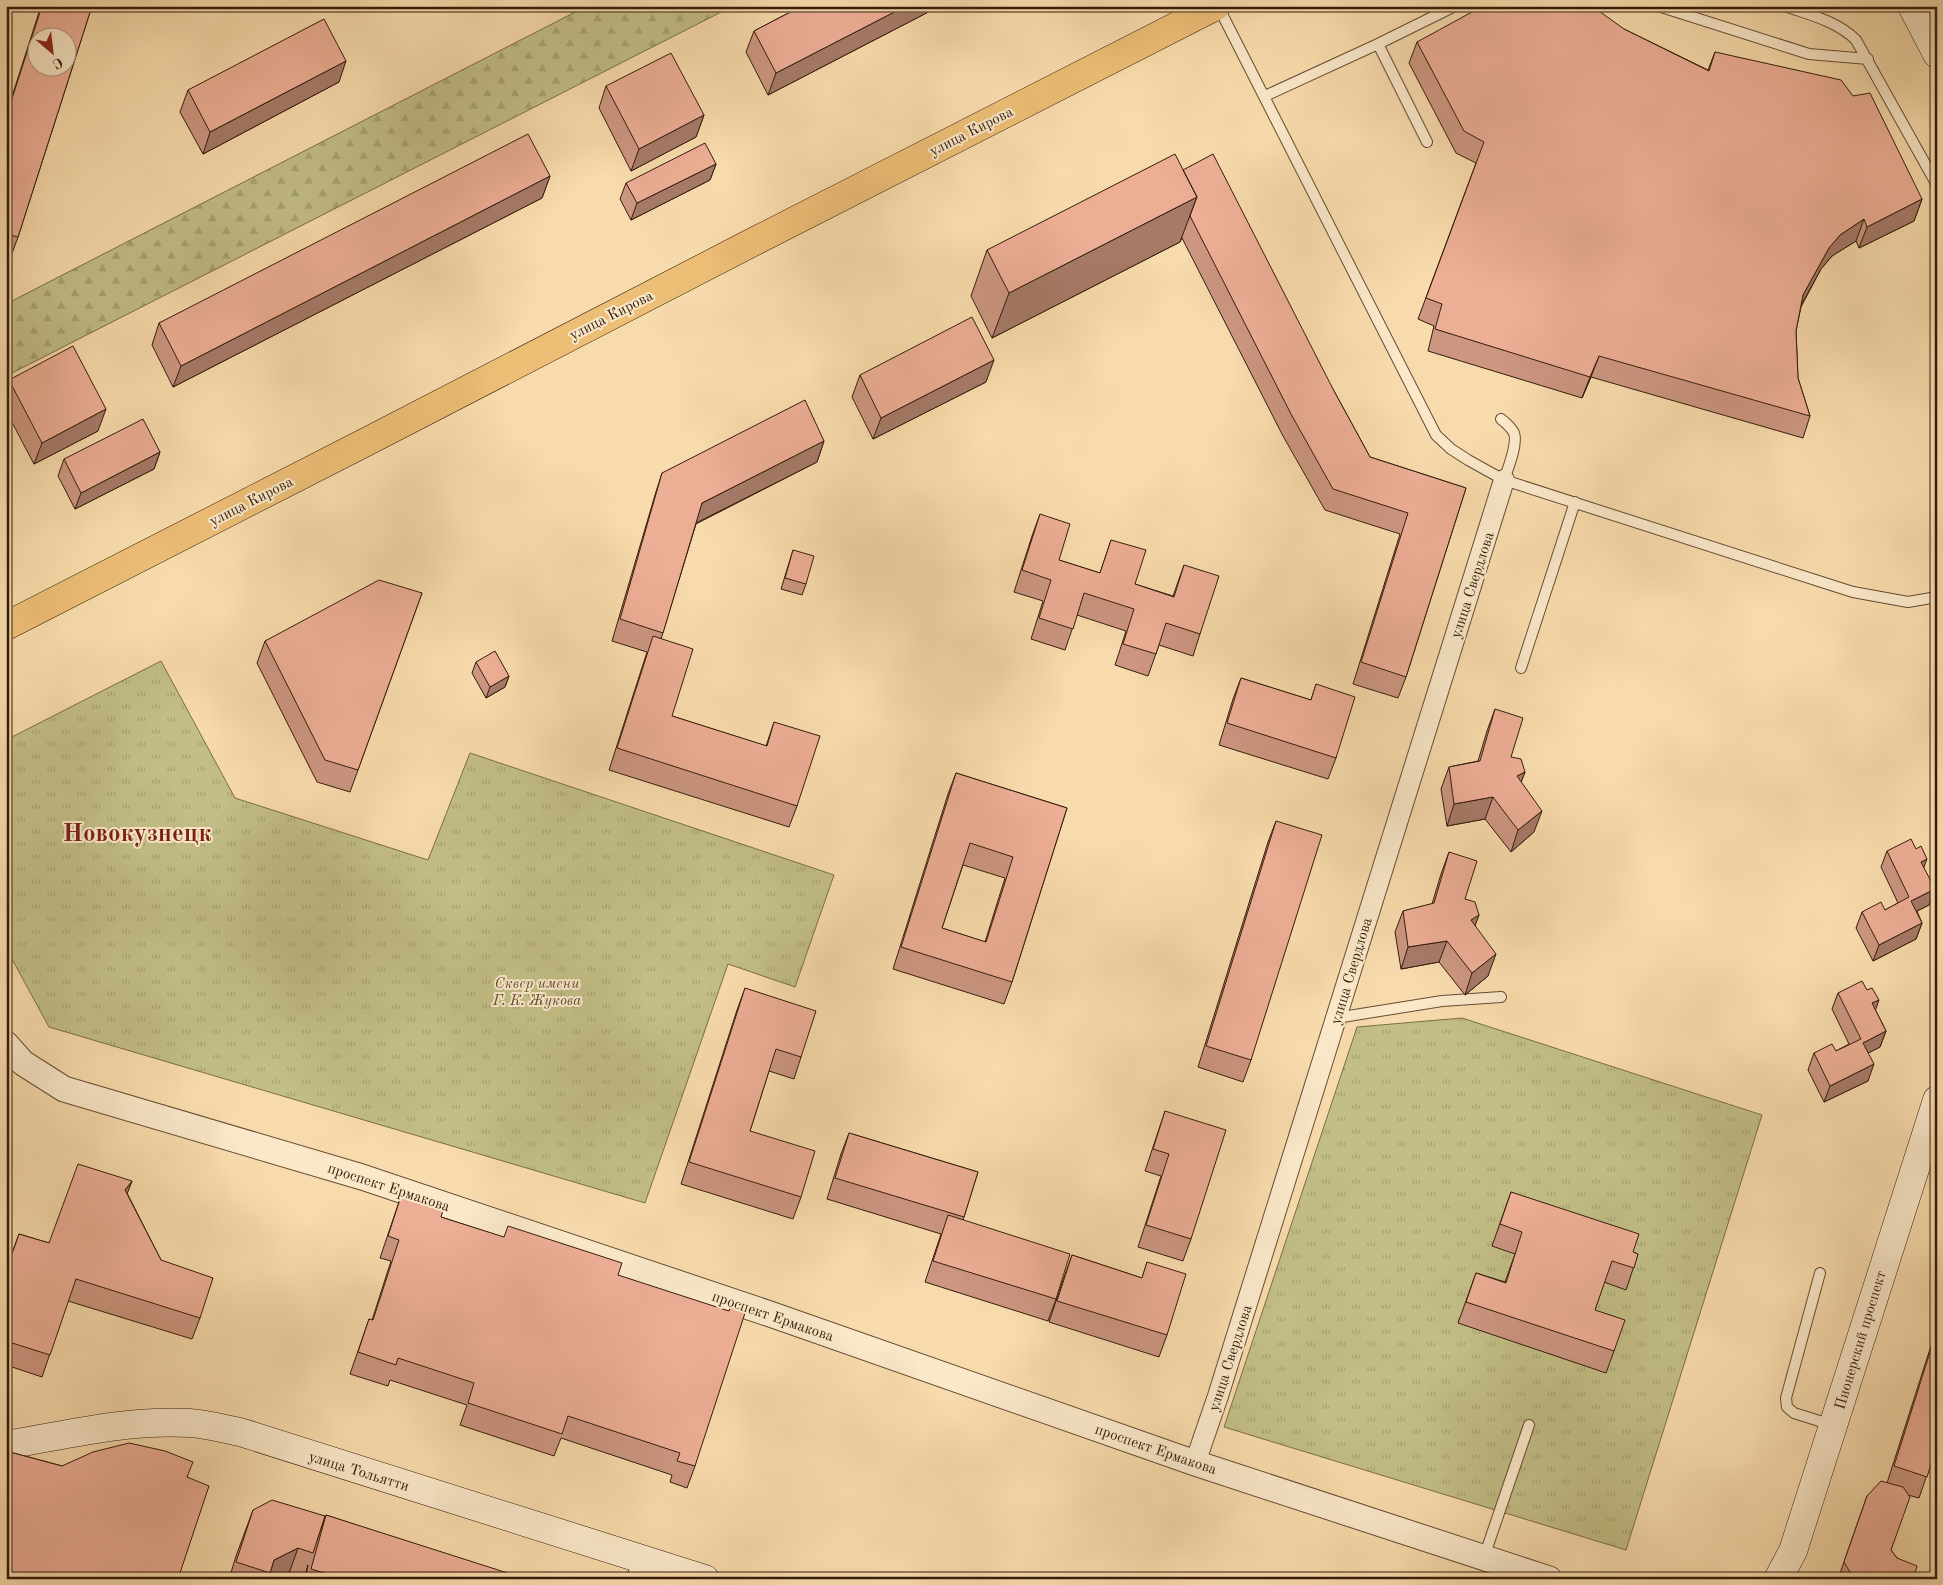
<svg xmlns="http://www.w3.org/2000/svg" width="1943" height="1585" viewBox="0 0 1943 1585" font-family="'Old Standard TT',serif">
<style>
.forest{fill:url(#forest-firs);stroke:#7b6d48}
.park{fill:url(#park-tufts);stroke:#7b6d48}
.lines{fill:none;stroke-linecap:round;stroke-linejoin:round}
.service-casing{stroke:#654c33;stroke-width:12}
.minor-casing{stroke:#654c33;stroke-width:22}
.tertiary-casing{stroke:#654c33;stroke-width:27}
.secondary-casing{stroke:#341c0b;stroke-width:29}
.primary-casing{stroke:#341c0b;stroke-width:29}
.service{stroke:#fae8c9;stroke-width:10}
.minor{stroke:#fae8c9;stroke-width:20}
.tertiary{stroke:#fae8c9;stroke-width:25}
.secondary{stroke:#fae8c9;stroke-width:28}
.primary{stroke:#ecbe76;stroke-width:28}
.tram{stroke:#341c0b;stroke-width:1}
.wall{fill:#cc9681;stroke:#341c0b;fill-rule:evenodd}
.shaded-wall{fill:#a67a69;stroke:#341c0b}
.building{fill:#edae96;stroke:#341c0b;fill-rule:evenodd}
.labels{text-anchor:middle;stroke-width:4;stroke-linejoin:round;paint-order:stroke}
.street-label{font-size:15px;fill:#341c0b;stroke:#fae8c9}
.park-label{font-size:15px;font-style:italic;fill:#5f4d30;stroke:#fae8c9}
.town-label{font-size:25px;font-weight:bold;fill:#7a1f14;stroke:#fae8c9}
</style>
<defs>
<pattern id="forest-firs" width="22" height="20" patternUnits="userSpaceOnUse" patternTransform="scale(1.25)"><rect width="22" height="20" fill="#c2be86"/><path d="M5 1l3.5 6h-7zM16 11l3.5 6h-7z" fill="#a7a372"/></pattern>
<pattern id="park-tufts" width="24" height="20" patternUnits="userSpaceOnUse" patternTransform="scale(1.25)"><rect width="24" height="20" fill="#c2be86"/><path d="M3 7l-1-3M5 7V3M7 7l1-3M15 17l-1-3M17 17v-4M19 17l1-3" fill="none" stroke="#a7a372"/></pattern>
</defs>
<rect width="100%" height="100%" fill="#f8dbac"/>
<filter id="stains"><feTurbulence type="fractalNoise" baseFrequency=".004" numOctaves="4"/><feColorMatrix values="0 0 0 0 .2 0 0 0 0 .09 0 0 0 0 .02 0 0 0 .5 -.17"/></filter>
<radialGradient id="worn" r=".72"><stop offset=".6" stop-color="#630" stop-opacity="0"/><stop offset="1" stop-color="#630" stop-opacity=".3"/></radialGradient>
<path class="forest" d="M587,6H733L6,376V304Z"/>
<path class="park" d="M161,661L235,798L428,860L470,753L834,875L795,987L728,964L645,1203L49,1027L6,948V740Z
M1462,1018L1762,1115L1626,1550L1224,1427L1357,1027Z"/>
<g class="lines">
<defs>
<path id="service" d="M1218,6L1436,435L1451,449L1468,460L1504,480L1831,585L1853,592L1908,602L1937,597
M1658,6L1809,54L1868,59
M1785,6C1810,15 1837,21 1856,40L1937,185
M1378,44L1427,142
M1265,96L1378,44L1455,6
M1501,419C1506,423 1511,427 1514,433C1518,444 1508,468 1504,480
M1521,668L1575,502
M1336,1018L1442,1001L1501,997
M1820,1273L1786,1398L1787,1407L1794,1413L1832,1425
M1484,1557L1529,1425"/>
<path id="minor" d="M1195,1463L1218,1396L1504,480
M637,1579L643,1559"/>
<path id="tertiary" d="M6,1044L23,1063L64,1089L362,1177L770,1314L1195,1463L1549,1579"/>
<path id="secondary" d="M1912,6L1937,54
M6,1445C67,1435 129,1419 190,1423C207,1424 224,1429 240,1432L705,1579
M1778,1579L1793,1551L1937,1100"/>
<path id="primary" d="M6,626L366,442L757,240L1216,6"/>
</defs>
<use href="#service" class="service-casing"/>
<use href="#minor" class="minor-casing"/>
<use href="#tertiary" class="tertiary-casing"/>
<use href="#secondary" class="secondary-casing"/>
<use href="#primary" class="primary-casing"/>
<use href="#service" class="service"/>
<use href="#minor" class="minor"/>
<use href="#tertiary" class="tertiary"/>
<use href="#secondary" class="secondary"/>
<use href="#primary" class="primary"/>
<path class="tram" d="M1933,6L1937,14"/>
</g>
<path class="wall" d="M41,6H92L18,237L10,259L6,258V115Z
M802,6H940L768,95L746,52L754,31Z
M1624,29L1708,70L1715,52L1922,199L1914,221L1859,248L1856,241L1832,256L1821,269L1801,307L1796,331L1798,378L1810,416L1803,438L1591,377L1582,398L1428,351L1434,326L1418,319L1476,163L1456,153L1409,63L1417,42Z
M339,82L203,154L180,112L188,90Z
M606,86L704,115L696,137L631,171L599,108Z
M716,164L710,180L631,220L620,199L626,183Z
M1183,170L1334,391L1370,457L1466,488L1406,677L1398,698L1353,684L1400,534L1325,510L1283,436L1182,238L1180,242L992,338L971,296L987,250Z
M550,176L542,198L173,387L152,345L159,323Z
M860,375L986,382L873,439L852,397Z
M9,380L98,431L34,464L6,411V388Z
M824,441L817,462L696,524L661,639L672,716L766,746L774,722L797,806L789,827L609,770L647,652L612,641L655,495L662,473Z
M160,452L154,469L75,509L58,476L64,459Z
M1040,514L1059,560L1100,573L1111,540L1135,584L1173,596L1184,565L1200,634L1193,656L1159,645L1148,676L1115,665L1126,631L1077,615L1065,650L1031,639L1043,601L1014,592L1032,536Z
M793,550L806,584L802,595L781,589Z
M422,593L350,792L317,782L257,663L265,641Z
M476,662L509,676L505,687L486,698L472,673Z
M1241,678L1311,700L1316,684L1336,758L1328,779L1219,745L1233,699Z
M1495,709L1511,757L1525,772L1521,782L1534,832L1511,852L1485,819L1447,826L1441,789L1449,767L1478,761L1487,731Z
M956,773L1067,808L1012,982L1004,1004L893,969L948,794ZM963,865L1005,878L985,942L942,928Z
M1276,821L1251,1060L1243,1082L1198,1067L1268,842Z
M1887,851L1924,868L1929,905L1917,911L1922,923L1916,939L1873,961L1856,928L1862,912L1885,910L1898,903L1881,867Z
M1449,852L1465,899L1479,915L1475,925L1488,976L1465,995L1439,962L1401,969L1395,932L1403,911L1432,904L1441,874Z
M745,988L801,1057L794,1079L769,1071L750,1131L801,1197L793,1219L681,1184L737,1010Z
M1838,993L1875,1009L1886,1031L1880,1047L1868,1053V1081L1824,1102L1808,1070L1814,1053L1836,1051L1849,1044L1832,1009Z
M1165,1111L1191,1239L1183,1261L1138,1247L1161,1176L1145,1171Z
M849,1133L978,1172L963,1220L1056,1299L1048,1321L925,1282L941,1234L827,1199L841,1154Z
M132,1181L127,1193L161,1260L200,1318L192,1339L68,1301L42,1377L6,1365V1269L19,1234L49,1243Z
M1511,1192L1633,1252L1638,1254L1626,1290L1604,1282L1595,1310L1614,1351L1606,1373L1458,1323L1476,1273L1505,1282L1515,1254L1492,1246Z
M402,1193L441,1217L618,1275L695,1466L687,1488L670,1482L672,1475L561,1438L554,1456L460,1425L467,1405L390,1380L388,1386L350,1374L369,1319L372,1320L391,1261L380,1258Z
M1072,1255L1142,1278L1147,1262L1167,1335L1159,1357L1049,1322L1064,1277Z
M1937,1327V1446L1919,1498L1908,1495L1891,1550L1913,1579H1838L1867,1496L1887,1483Z
M6,1451L62,1466L188,1477L178,1579H6Z
M253,1510L316,1543L326,1515L519,1579H305L308,1565L304,1579H229L236,1556Z"/>
<path class="shaded-wall" d="M906,6H940L768,95L776,73Z
M346,61L339,82L203,154L210,132Z
M704,115L696,137L631,171L639,149Z
M716,164L710,180L631,220L637,203Z
M550,176L542,198L173,387L181,366Z
M1197,197L1180,242L992,338L1009,293Z
M1922,199L1914,221L1859,248L1867,227Z
M1864,219L1856,241L1832,256L1821,269L1795,316L1803,295L1829,248L1840,235Z
M1599,356L1591,377L1582,398L1590,377Z
M994,360L986,382L873,439L881,418Z
M106,409L98,431L34,464L42,443Z
M824,441L817,462L694,524L702,503Z
M160,452L154,469L75,509L81,493Z
M509,676L505,687L486,698L490,687Z
M1525,772L1517,793V776Z
M1493,797L1485,819L1447,826L1454,804Z
M1542,811L1534,832L1511,852L1518,830Z
M1927,859L1921,875V862Z
M1935,889L1929,905L1905,917L1911,901Z
M1479,915L1471,936V920Z
M1922,923L1916,939L1873,961L1879,945Z
M1447,941L1439,962L1401,969L1408,947Z
M1496,954L1488,976L1465,995L1472,973Z
M1879,1000L1873,1017L1872,1003Z
M1886,1031L1880,1047L1857,1059L1863,1043Z
M1874,1064L1868,1081L1824,1102L1830,1086Z
M132,1181L124,1202L125,1190Z
M298,1548L287,1579H268L274,1560Z"/>
<path class="building" d="M42,6H92L18,237L6,234V117ZM38,38H68V68H38Z
M802,6H906L776,73L754,31Z
M1483,6H1592L1624,29L1709,71L1715,52L1841,80L1853,96L1870,93L1922,199L1867,227L1864,219L1840,235L1829,248L1803,295L1796,331L1798,378L1810,416L1599,356L1590,377L1435,329L1442,304L1426,298L1484,142L1464,131L1417,42Z
M324,19L346,61L210,132L188,90Z
M671,53L704,115L639,149L606,86Z
M528,134L550,176L181,366L159,323Z
M705,143L716,164L637,203L626,183Z
M1175,154L1197,197L1009,293L987,250Z
M1213,154L1334,391L1370,457L1466,488L1406,677L1361,662L1408,513L1333,489L1291,414L1190,216L1197,197L1183,170Z
M972,317L994,360L881,418L860,375Z
M73,346L106,409L42,443L9,380Z
M805,400L824,441L702,503L663,633L620,619L662,473Z
M143,419L160,452L81,493L64,459Z
M1040,514L1070,524L1059,560L1100,573L1111,540L1146,550L1135,584L1174,597L1184,565L1219,576L1200,634L1166,623L1156,654L1123,644L1134,609L1084,593L1073,629L1039,618L1051,580L1022,570Z
M793,550L814,556L806,584L785,578Z
M379,580L422,593L358,770L325,760L265,641Z
M653,636L693,649L672,716L767,746L774,722L820,736L797,806L617,748Z
M495,651L509,676L490,687L476,662Z
M1241,678L1311,700L1316,684L1355,697L1336,758L1227,723Z
M1495,709L1523,718L1511,757L1521,759L1525,772L1517,776L1542,811L1518,830L1493,797L1454,804L1449,767L1480,761Z
M956,773L1067,808L1012,982L901,947ZM970,843L1013,857L986,942L942,928Z
M1276,821L1322,835L1251,1060L1206,1046Z
M1911,839L1916,849L1921,846L1927,859L1921,862L1935,889L1911,901L1922,923L1879,945L1862,912L1881,902L1885,910L1909,897L1887,851Z
M1449,852L1477,861L1465,899L1475,902L1479,915L1471,920L1496,954L1472,973L1447,941L1408,947L1403,911L1434,903Z
M1862,981L1867,990L1872,988L1879,1000L1872,1003L1886,1031L1863,1043L1874,1064L1830,1086L1814,1053L1832,1044L1836,1051L1861,1039L1838,993Z
M745,988L816,1011L801,1057L776,1049L750,1131L815,1151L801,1197L689,1162Z
M1165,1111L1226,1130L1191,1239L1146,1225L1169,1154L1153,1149Z
M849,1133L978,1172L964,1217L835,1178Z
M78,1164L132,1181L125,1190L161,1260L213,1278L200,1318L76,1279L50,1355L6,1341V1271L19,1234L49,1243Z
M1511,1192L1639,1234L1633,1252L1638,1254L1634,1268L1612,1261L1595,1310L1625,1320L1614,1351L1466,1302L1476,1273L1506,1283L1522,1232L1500,1224Z
M402,1193L444,1207L441,1217L504,1237L508,1226L622,1263L618,1275L729,1311L731,1305L746,1310L695,1466L677,1461L680,1453L568,1416L562,1434L468,1403L474,1383L398,1358L396,1365L358,1352L369,1319L373,1320L399,1240L388,1236Z
M948,1215L1070,1254L1056,1299L933,1261Z
M1072,1255L1142,1278L1147,1262L1186,1274L1167,1335L1057,1301Z
M1937,1330V1446L1927,1477L1894,1466Z
M129,1443L165,1451L193,1462L187,1477L209,1486L178,1579H15L6,1576V1451L62,1466L93,1452Z
M1881,1481L1903,1487L1910,1497L1891,1550L1897,1558L1917,1566L1913,1579H1854L1844,1562L1867,1496Z
M272,1500L325,1516L313,1553L298,1548L274,1560L270,1573L236,1562L253,1510Z
M326,1515L520,1577L519,1579H344L311,1569Z
M550,1573L570,1579H548Z"/>
<g class="labels">
<g class="street-label">
<text transform="translate(971 131) rotate(-27)" y="5">улица Кирова</text>
<text transform="translate(611 315) rotate(-27)" y="5">улица Кирова</text>
<text transform="translate(251 501) rotate(-27)" y="5">улица Кирова</text>
<text transform="translate(1472 585) rotate(-72)" y="5">улица Свердлова</text>
<text transform="translate(1351 971) rotate(-73)" y="5">улица Свердлова</text>
<text transform="translate(389 1187) rotate(18)" y="5">проспект Ермакова</text>
<text transform="translate(773 1316) rotate(19)" y="5">проспект Ермакова</text>
<text transform="translate(1860 1340) rotate(-73)" y="5">Пионерский проспект</text>
<text transform="translate(1230 1358) rotate(-72)" y="5">улица Свердлова</text>
<text transform="translate(1156 1449) rotate(19)" y="5">проспект Ермакова</text>
<text transform="translate(359 1471) rotate(17)" y="5">улица Тольятти</text>
</g>
<g class="park-label">
<text x="537" y="988">Сквер имени<tspan x="537" dy="17">Г. К. Жукова</tspan></text>
</g>
<g class="town-label">
<text x="137" y="841">Новокузнецк</text>
</g>
</g>
<rect width="1943" height="1585" fill="none" stroke="#f8dbac" stroke-width="25"/>
<rect x="8" y="8" width="1928" height="1570" fill="none" stroke="#341c0b" stroke-width="2.5"/>
<rect x="12" y="12" width="1918" height="1560" fill="none" stroke="#341c0b"/>
<g transform="translate(52 52) rotate(152)"><circle r="24" fill="#fae8c9" stroke="#ab967d"/>
<path d="M0-4L9 19L0 12L-9 19Z" fill="#8f2418"/>
<text y="-8" font-size="14" font-weight="bold" text-anchor="middle" fill="#341c0b">С</text>
</g>
<rect width="100%" height="100%" filter="url(#stains)"/>
<rect width="100%" height="100%" fill="url(#worn)"/>
</svg>
